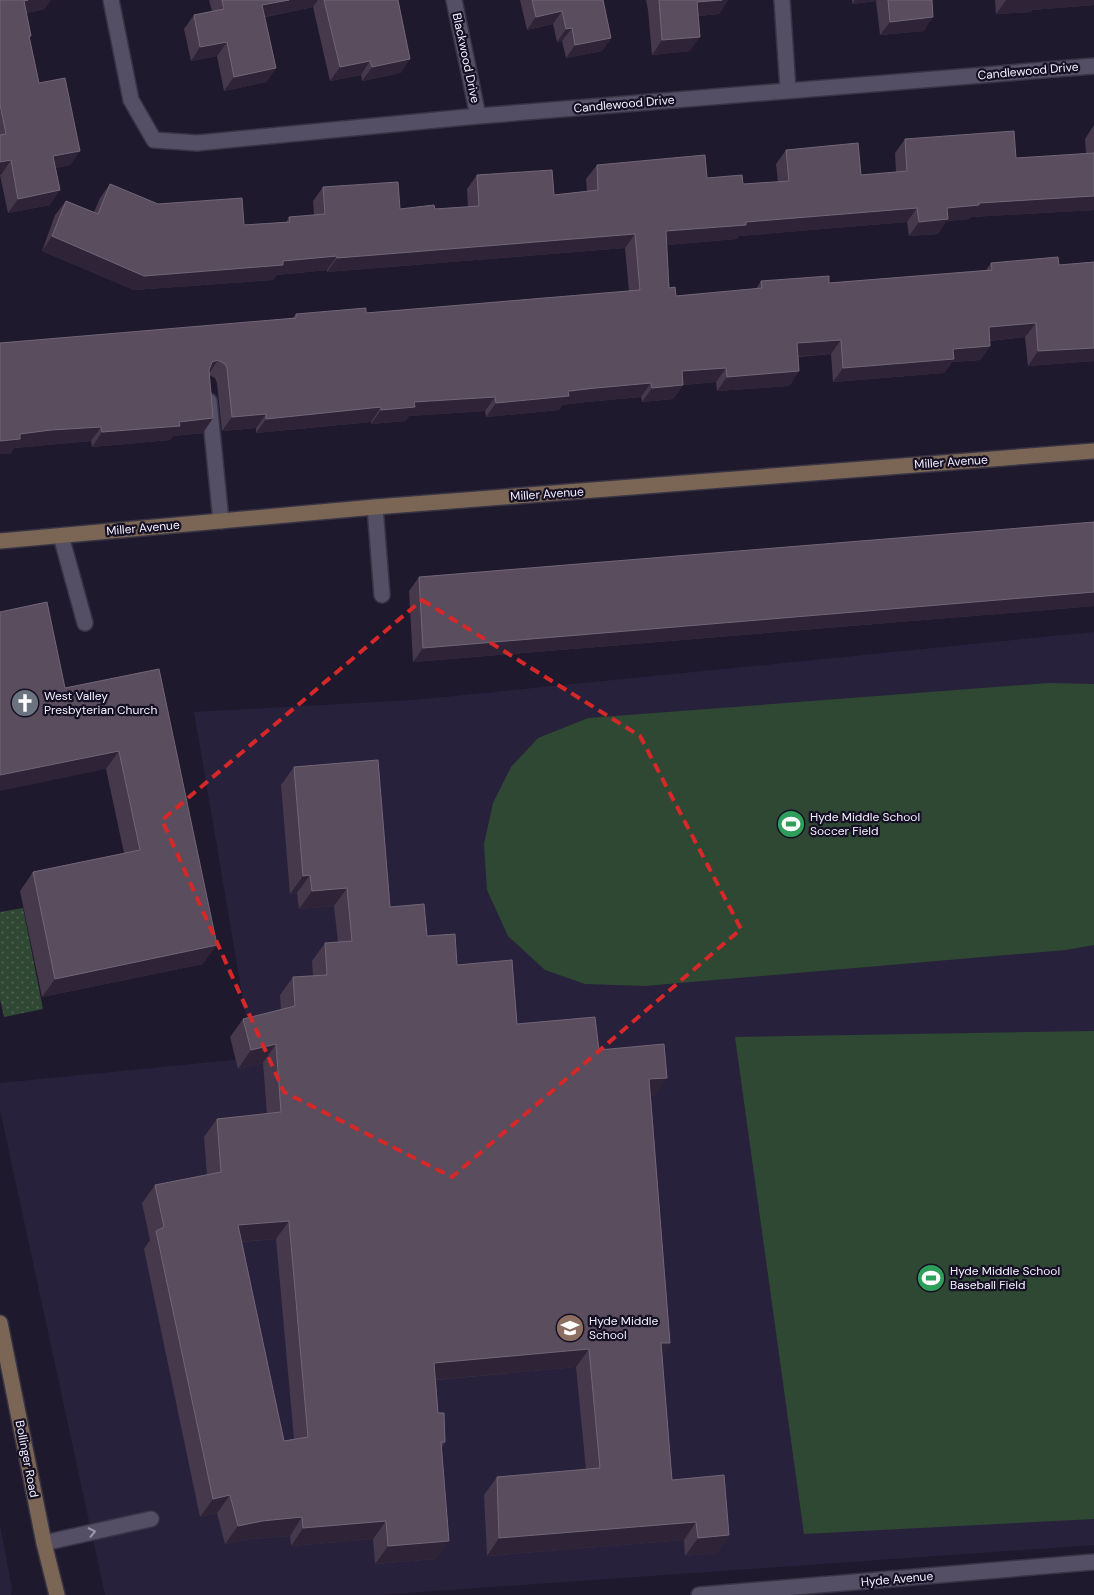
<svg xmlns="http://www.w3.org/2000/svg" width="1094" height="1595" viewBox="0 0 1094 1595" font-family="'DM Sans',sans-serif">
<style>
.built{fill:#28213b}
.park{fill:url(#park-dots)}
.pitch{fill:#2f4833}
.lines{fill:none;stroke-linecap:round;stroke-linejoin:round}
.lane-casing{stroke:#383444;stroke-width:18}
.street-casing{stroke:#383444;stroke-width:18}
.secondary-casing{stroke:#383444;stroke-width:18}
.lane{stroke:#544f65;stroke-width:15}
.street{stroke:#544f65;stroke-width:15}
.secondary{stroke:#7b6656;stroke-width:15}
.wall{fill:#46394b;fill-rule:evenodd}
.shaded-wall{fill:#2f2437}
.building{fill:#594d5e;stroke:#716677;fill-rule:evenodd}
.oneway{stroke:#9c98aa}
.marked{fill:none;stroke:#d62828;stroke-width:4;stroke-dasharray:10 6;stroke-linejoin:round}
.labels{text-anchor:middle;stroke-width:4.5;stroke-linejoin:round;paint-order:stroke}
.street-label{font-size:12px;fill:#f4f1ff;stroke:#151023}
.poi-label{font-size:12px;fill:#f4f1ff;stroke:#151023;text-anchor:start}
</style>
<defs>
<pattern id="park-dots" width="8" height="8" patternUnits="userSpaceOnUse" patternTransform="scale(1.25)"><rect width="8" height="8" fill="#2f4833"/><path d="M2 2h.1M6 6h.1" fill="none" stroke="#4e6352" stroke-width="1.8" stroke-linecap="round"/></pattern>
</defs>
<rect width="100%" height="100%" fill="#1f192d"/>
<path class="built" d="M1094,632V1545L378,1595H105L0,1110V1083L253,1058L194,712L414,700Z
M0,1525L12,1588L11,1595H0Z"/>
<path class="park" d="M23,908L43,1009L4,1017L0,999V912Z"/>
<path class="pitch" d="M1049,683L1094,684V945L1066,950L645,986L585,984L545,970L508,936L487,890L484,844L493,803L511,767L538,738L588,718Z
M1094,1031V1519L804,1534L735,1037Z"/>
<g class="lines">
<defs>
<path id="lane" d="M209,401L221,521
M375,507L382,595
M61,536L85,623
M44,1543L151,1519"/>
<path id="street" d="M111,0L131,100L154,140L197,143L478,116L1094,66
M454,0L478,116
M782,0L788,90
M699,1595L1094,1562"/>
<path id="secondary" d="M0,541L375,507L1094,451
M0,1323L44,1543L57,1595"/>
</defs>
<use href="#lane" class="lane-casing"/>
<use href="#street" class="street-casing"/>
<use href="#secondary" class="secondary-casing"/>
<use href="#lane" class="lane"/>
<use href="#street" class="street"/>
<use href="#secondary" class="secondary"/>
</g>
<path class="wall" d="M0,0L45,9L26,13L31,36L29,38L39,83L80,151L70,165L56,168L50,205L8,213L0,175Z
M209,0H398L410,59L400,73L362,81L361,75L330,81L313,7L265,17L276,68L266,82L224,91L217,56L191,61L184,29L194,15L212,11Z
M520,0H603L611,38L602,51L566,58L562,41L557,42L553,24L527,30Z
M646,0H728L719,14L698,16L690,51L652,55L648,10Z
M852,0H932L924,31L880,35L876,1L852,4Z
M995,0H1094V5L1032,10L1031,12L996,14Z
M1094,125V210L971,217L969,219L946,221L938,234L909,236L907,222L739,236L736,239L666,245L669,288L676,296L756,289L761,281L829,283L986,270L991,263L1059,265L1094,361L1028,366L1025,337L990,341V346L980,360L952,362L944,373L833,382L831,354L798,357L799,371L789,386L717,391L716,382L683,385L673,399L642,402L641,397L586,402L562,405L559,410L486,417L485,411L409,416L405,421L371,424V422L256,433V428L222,431L217,383L215,378L209,375L203,433L173,436L170,440L92,447L91,441L14,448L10,454L0,343L292,319L296,314L366,313L629,291L625,248L327,272V270L277,275L273,280L134,290L42,251L55,215L66,201L94,212L100,198L110,184L158,204L244,225L286,222L289,217L314,215L313,201L323,187L400,209H435L468,207L467,189L477,175L554,195L587,191L586,179L597,165L707,178L743,184L778,182L776,164L786,150L861,175L896,172L895,153L905,139L1016,158L1086,154L1085,139Z
M1094,522V606L413,662L409,591L419,577Z
M159,669L203,964L42,997L20,891L33,872L124,853L106,769L65,688Z
M294,767L390,907L427,936L457,965L517,1024L599,1050L655,1096H651L670,1343L662,1355L672,1480L729,1535L716,1553L685,1556L684,1540L487,1556L484,1495L497,1477L586,1470L576,1367L436,1380L438,1413L445,1442L442,1447L436,1559L375,1564L373,1539L291,1546L290,1536L249,1539L225,1544L217,1513L200,1517L144,1249L150,1240L142,1203L155,1185L207,1175L204,1137L217,1119L267,1114L263,1063L238,1069L230,1037L243,1019L281,1010L280,995L293,977L313,976L312,961L325,943L338,942L334,906L299,909L297,893L290,894L281,785ZM276,1239L294,1439L284,1441L242,1242Z"/>
<path class="shaded-wall" d="M28,0H51L45,9L14,15L24,1Z
M289,0H318L313,7L253,19L262,5Z
M722,0H728L719,14L687,17L697,2Z
M855,0H877L876,1L852,4Z
M1006,0H1094V5L1032,10L1031,12L996,14Z
M562,11L553,24L527,30L536,17Z
M933,17L924,31L880,35L890,22Z
M572,28L562,41L557,42L566,29Z
M700,37L690,51L652,55L662,40Z
M611,38L602,51L566,58L575,45Z
M227,42L217,56L191,61L200,47Z
M410,59L400,73L362,81L372,67Z
M370,61L361,75L330,81L340,67Z
M276,68L266,82L224,91L234,77Z
M80,151L70,165L43,171L53,156Z
M11,160L1,175H0V162Z
M60,190L50,205L8,213L18,199Z
M1094,196V210L971,217L969,219L946,221L938,234L909,236L919,222L947,208L979,203Z
M917,208L907,222L739,236L736,239L656,246L666,231L746,222Z
M635,234L625,248L327,272L337,258Z
M52,236L283,261L337,256L327,270L277,275L273,280L134,290L42,251Z
M1036,323L1025,337L979,342L989,327Z
M841,340L831,354L787,357L797,343Z
M990,346L980,360L952,362L944,373L833,382L843,368L953,349Z
M1094,348V361L1028,366L1038,351Z
M218,360L208,375L202,377L212,362Z
M726,368L716,382L672,386L682,371Z
M799,371L789,386L717,391L727,377Z
M651,383L641,397L586,402L562,405L559,410L486,417L496,403L596,388Z
M683,385L673,399L642,402L652,388Z
M495,397L485,411L409,416L405,421L371,424L381,410L414,402Z
M381,407L371,422L256,433L266,419Z
M266,414L256,428L222,431L232,417Z
M213,418L203,433L173,436L170,440L92,447L102,432L179,422Z
M101,427L91,441L14,448L10,454H0V441L20,434L51,430Z
M1094,592V606L413,662L423,648Z
M119,751L106,769L0,791V775Z
M310,875L297,893L290,894L303,876Z
M347,888L334,906L299,909L312,891Z
M217,945L203,964L42,997L55,979Z
M276,1044L263,1063L238,1069L251,1050Z
M667,1078L655,1096L637,1097L649,1079Z
M289,1221L276,1239L225,1243L238,1225Z
M661,1343H670L658,1361Z
M589,1349L576,1367L422,1381L434,1363Z
M230,1495L217,1513L200,1517L213,1499Z
M302,1517L290,1536L249,1539L225,1544L238,1526L262,1521Z
M386,1521L373,1539L291,1546L303,1528Z
M696,1522L684,1540L487,1556L499,1538Z
M729,1535L716,1553L685,1556L698,1538Z
M449,1541L436,1559L375,1564L388,1546Z"/>
<path class="building" d="M0,0H28L24,1L31,36H29L39,83L65,78L80,151L53,156L60,190L18,199L11,160L0,162V135L6,134L0,104Z
M222,0H289L262,5L276,68L234,77L227,42L200,47L194,15L224,9Z
M324,0H398L410,59L372,67L370,61L340,67Z
M532,0H603L611,38L575,45L572,28L566,29L562,11L536,17Z
M659,0H722L697,2L700,37L662,40Z
M888,0H932L933,17L890,22Z
M1014,131L1016,158L1094,153V196L979,203V205L947,208L948,219L919,222L917,208L746,222V225L666,231L669,288L675,287L676,296L762,288L761,281L829,276V283L992,270L991,263L1058,257L1059,265L1094,262V348L1038,351L1036,323L989,327L990,346L953,349L954,359L843,368L841,340L797,343L799,371L727,377L726,368L682,371L683,385L652,388L651,383L596,388L568,391L569,396L496,403L495,397L414,402L415,407L381,410V407L266,419V414L232,417L227,368L225,364L218,360L212,362L209,370L213,418L179,422L180,426L102,432L101,427L51,430L20,434V439L0,441V343L296,318V314L366,308V313L640,290L635,234L337,258V256L283,261V265L144,276L52,236L66,201L98,214L110,184L158,204L242,198L244,225L290,222L289,217L325,214L323,187L398,182L400,209L434,205L435,209L479,206L477,175L552,170L554,195L598,190L597,165L705,155L707,178L742,175L743,184L789,181L786,150L858,143L861,175L907,171L905,139Z
M1094,522V592L423,648L419,577Z
M47,602L65,688L159,669L217,945L55,979L33,872L140,850L119,751L0,775V612Z
M378,760L390,907L424,904L427,936L455,934L457,965L512,960L517,1024L595,1017L599,1050L664,1044L667,1078L649,1079L670,1343H661L672,1480L724,1475L729,1535L698,1538L696,1522L499,1538L497,1477L600,1468L589,1349L434,1363L438,1413H444L445,1442H441L449,1541L388,1546L386,1521L303,1528L302,1517L262,1521L238,1526L230,1495L213,1499L156,1231L164,1227L155,1185L221,1172L217,1119L281,1112L276,1044L251,1050L243,1019L295,1006L293,977L327,975L325,943L352,941L347,888L312,891L310,875L303,876L294,767ZM289,1221L308,1437L284,1441L238,1225Z"/>
<defs><path id="oneway-chevron" d="M-2-3.5L2.5 0L-2 3.5" fill="none" stroke-width="1.6" stroke-linecap="round" stroke-linejoin="round" transform="scale(1.25)"/></defs>
<use class="oneway" href="#oneway-chevron" transform="translate(92 1532) rotate(-12)"/>
<path class="marked" d="M422,600L640,736L741,929L452,1177L284,1092L162,820Z"/>
<defs>
<symbol id="church-disc" viewBox="-11 -11 22 22"><circle r="9.5" fill="#6b7280" stroke="#151023"/><path d="M-1.2-6h2.4v3.5h3.3v2.4h-3.3V6h-2.4V-.1h-3.3v-2.4h3.3Z" fill="#fff"/></symbol>
<symbol id="stadium-disc" viewBox="-11 -11 22 22"><circle r="9.5" fill="#2e9e5b" stroke="#151023"/><path d="M0-5a6.5 5 0 1 0 0 10a6.5 5 0 1 0 0-10ZM-3.5-1.8h7v3.6h-7Z" fill="#fff"/></symbol>
<symbol id="school-disc" viewBox="-11 -11 22 22"><circle r="9.5" fill="#8d6e63" stroke="#151023"/><path d="M0-5L7-2L0 1L-7-2ZM-4 1L0 2.5L4 1V4Q0 6-4 4Z" fill="#fff"/></symbol>
</defs>
<g fill-rule="evenodd">
<use href="#church-disc" x="9" y="687" width="32" height="32"/>
<use href="#stadium-disc" x="775" y="808" width="32" height="32"/>
<use href="#stadium-disc" x="915" y="1262" width="32" height="32"/>
<use href="#school-disc" x="554" y="1312" width="32" height="32"/>
</g>
<g class="labels">
<g class="street-label">
<text transform="translate(466 58) rotate(78)" y="4">Blackwood Drive</text>
<text transform="translate(1028 71) rotate(-5)" y="4">Candlewood Drive</text>
<text transform="translate(624 104) rotate(-5)" y="4">Candlewood Drive</text>
<text transform="translate(951 462) rotate(-4)" y="4">Miller Avenue</text>
<text transform="translate(547 494) rotate(-4)" y="4">Miller Avenue</text>
<text transform="translate(143 528) rotate(-5)" y="4">Miller Avenue</text>
<text transform="translate(27 1459) rotate(79)" y="4">Bollinger Road</text>
<text transform="translate(897 1579) rotate(-5)" y="4">Hyde Avenue</text>
</g>
<g class="poi-label">
<text x="44" y="700">West Valley<tspan x="44" dy="14">Presbyterian Church</tspan></text>
<text x="810" y="821">Hyde Middle School<tspan x="810" dy="14">Soccer Field</tspan></text>
<text x="950" y="1275">Hyde Middle School<tspan x="950" dy="14">Baseball Field</tspan></text>
<text x="589" y="1325">Hyde Middle<tspan x="589" dy="14">School</tspan></text>
</g>
</g>
</svg>
